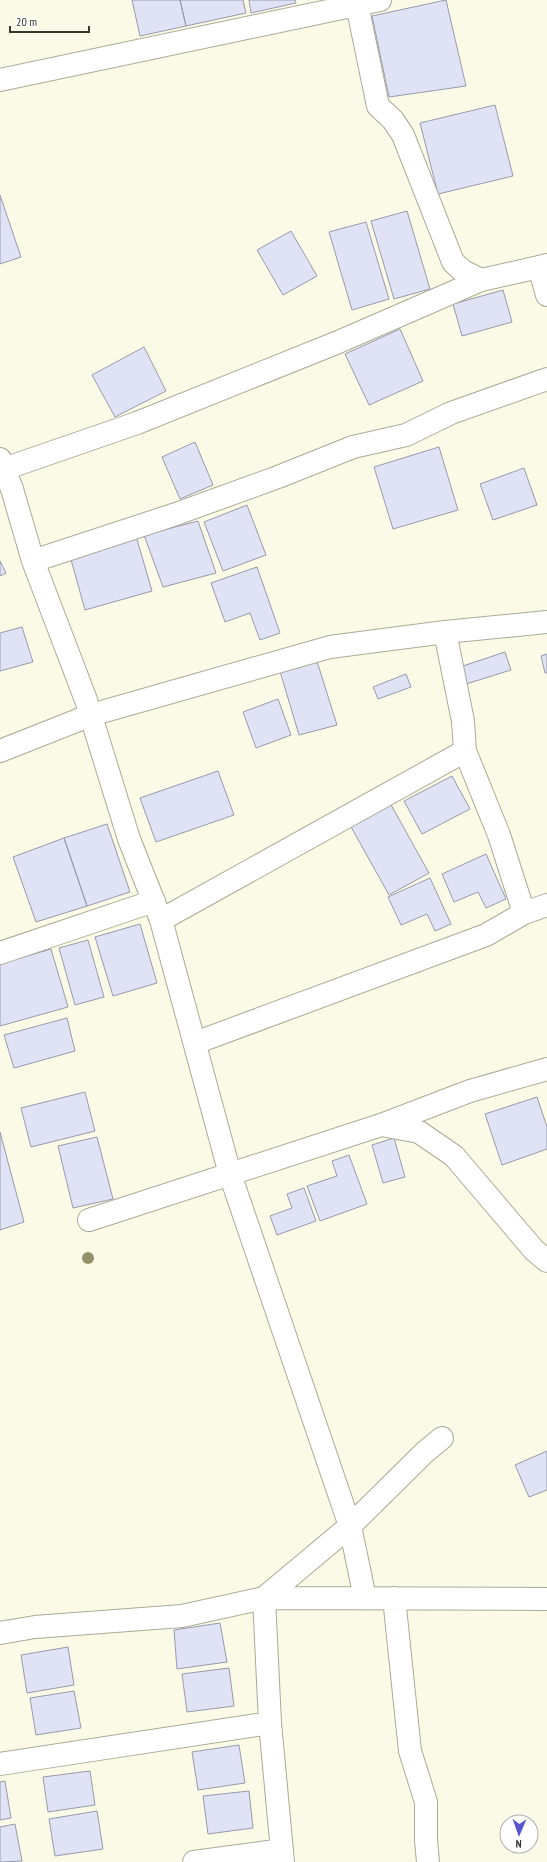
<svg xmlns="http://www.w3.org/2000/svg" width="547" height="1862" viewBox="0 0 547 1862" font-family="'PT Sans Narrow',sans-serif">
<style>
.building{fill:#e0e3f6;stroke:#979aab}
.lines{fill:none;stroke-linecap:round;stroke-linejoin:round}
.minor-casing{stroke:#abaa98;stroke-width:24}
.minor{stroke:#fff;stroke-width:22}
.tree{fill:#93916b}
</style>
<rect width="100%" height="100%" fill="#fbfae6"/>
<path class="building" d="M132,0H180L186,26L140,36Z
M180,0H243L246,13L186,26Z
M249,0H295L296,3L251,13Z
M446,0L466,86L389,97L372,16Z
M495,105L513,176L438,194L420,123Z
M0,195L21,257L0,264Z
M407,211L430,289L394,299L371,221Z
M366,222L389,299L352,310L329,232Z
M291,231L317,276L283,295L257,250Z
M503,290L512,322L462,336L453,304Z
M400,329L423,381L369,405L345,354Z
M144,347L166,391L115,417L92,375Z
M195,442L213,485L180,499L162,457Z
M439,447L458,510L393,529L374,467Z
M524,468L537,505L493,520L480,484Z
M247,505L266,555L223,571L204,522Z
M198,521L216,573L163,587L144,535Z
M136,536L152,591L85,610L70,556Z
M0,561L6,573L0,576Z
M257,567L280,633L260,640L250,613L225,622L211,583Z
M22,627L33,662L0,671V633Z
M505,652L511,670L466,684L460,667Z
M547,654V673H545L541,656Z
M316,658L337,725L299,735L279,668Z
M406,674L411,687L378,699L373,687Z
M278,699L291,735L256,748L243,712Z
M218,771L234,815L156,842L140,798Z
M452,776L470,809L422,834L404,801Z
M390,803L429,873L389,895L350,825Z
M107,824L130,892L87,906L64,838Z
M64,838L87,906L36,922L13,857Z
M486,854L506,899L486,908L478,892L454,902L442,874Z
M430,878L451,924L435,931L427,914L401,925L388,897Z
M140,924L157,983L113,996L95,937Z
M88,940L104,997L75,1005L59,948Z
M51,949L68,1007L0,1026V964Z
M67,1018L75,1051L14,1068L4,1035Z
M85,1092L95,1131L31,1147L21,1108Z
M537,1097L547,1127V1149L502,1165L485,1114Z
M0,1132L24,1222L0,1230Z
M97,1137L113,1199L73,1208L58,1146Z
M394,1138L405,1177L383,1183L372,1145Z
M349,1155L367,1204L320,1221L307,1186L337,1176L332,1161Z
M304,1188L316,1221L277,1235L270,1216L292,1208L287,1194Z
M547,1451V1490L529,1497L515,1465Z
M220,1623L227,1662L177,1669L174,1630Z
M68,1647L74,1685L27,1693L21,1655Z
M229,1668L234,1706L187,1712L182,1674Z
M74,1691L81,1728L36,1735L30,1698Z
M239,1745L245,1783L198,1790L192,1752Z
M90,1771L95,1805L48,1812L43,1777Z
M5,1781L11,1818L0,1820V1782Z
M249,1791L253,1828L208,1834L203,1796Z
M97,1811L103,1849L55,1856L49,1819Z
M15,1824L22,1861L0,1862V1827Z"/>
<g class="lines">
<defs>
<path id="minor" d="M356,0L378,106L393,120L403,135L453,262L463,271L481,280L539,267
M0,80L380,0
M547,265L539,267L547,295
M0,459L12,489L33,561L86,700L129,839L161,920L230,1174L350,1526L365,1598
M4,469L137,423L336,343L481,280
M33,561L176,514L278,477L353,447L406,435L451,413L547,379
M445,632L463,721L465,751L499,835L524,913
M0,751L91,715L330,647L445,632L547,622
M161,920L465,751
M0,953L154,901
M195,1043L486,935L524,913L547,905
M382,1125L419,1132L454,1156L534,1250L547,1261
M89,1220L381,1125L470,1091L547,1069
M394,1598L410,1751L426,1802V1840L428,1862
M0,1633L35,1627L182,1616L264,1598L547,1599
M0,1764L270,1723
M194,1862L282,1850
M283,1862L270,1723L264,1598L350,1526L425,1452L442,1438"/>
</defs>
<use href="#minor" class="minor-casing"/>
<use href="#minor" class="minor"/>
</g>
<circle class="tree" cx="88" cy="1258" r="6"/>
<g transform="translate(519 1834) rotate(182)"><circle r="19" fill="#ffffff" stroke="#afafad"/>
<path d="M0-3L7 15L0 10L-7 15Z" fill="#5656cd"/>
<text y="-6" font-size="11" font-weight="bold" text-anchor="middle" fill="#383831">N</text>
</g>
<path d="M10 26v6h79v-6" fill="none" stroke="#383831" stroke-width="2"/>
<text x="16" y="26" font-size="12" fill="#383831" stroke="#ffffff" stroke-width="3" paint-order="stroke">20 m</text>
</svg>
